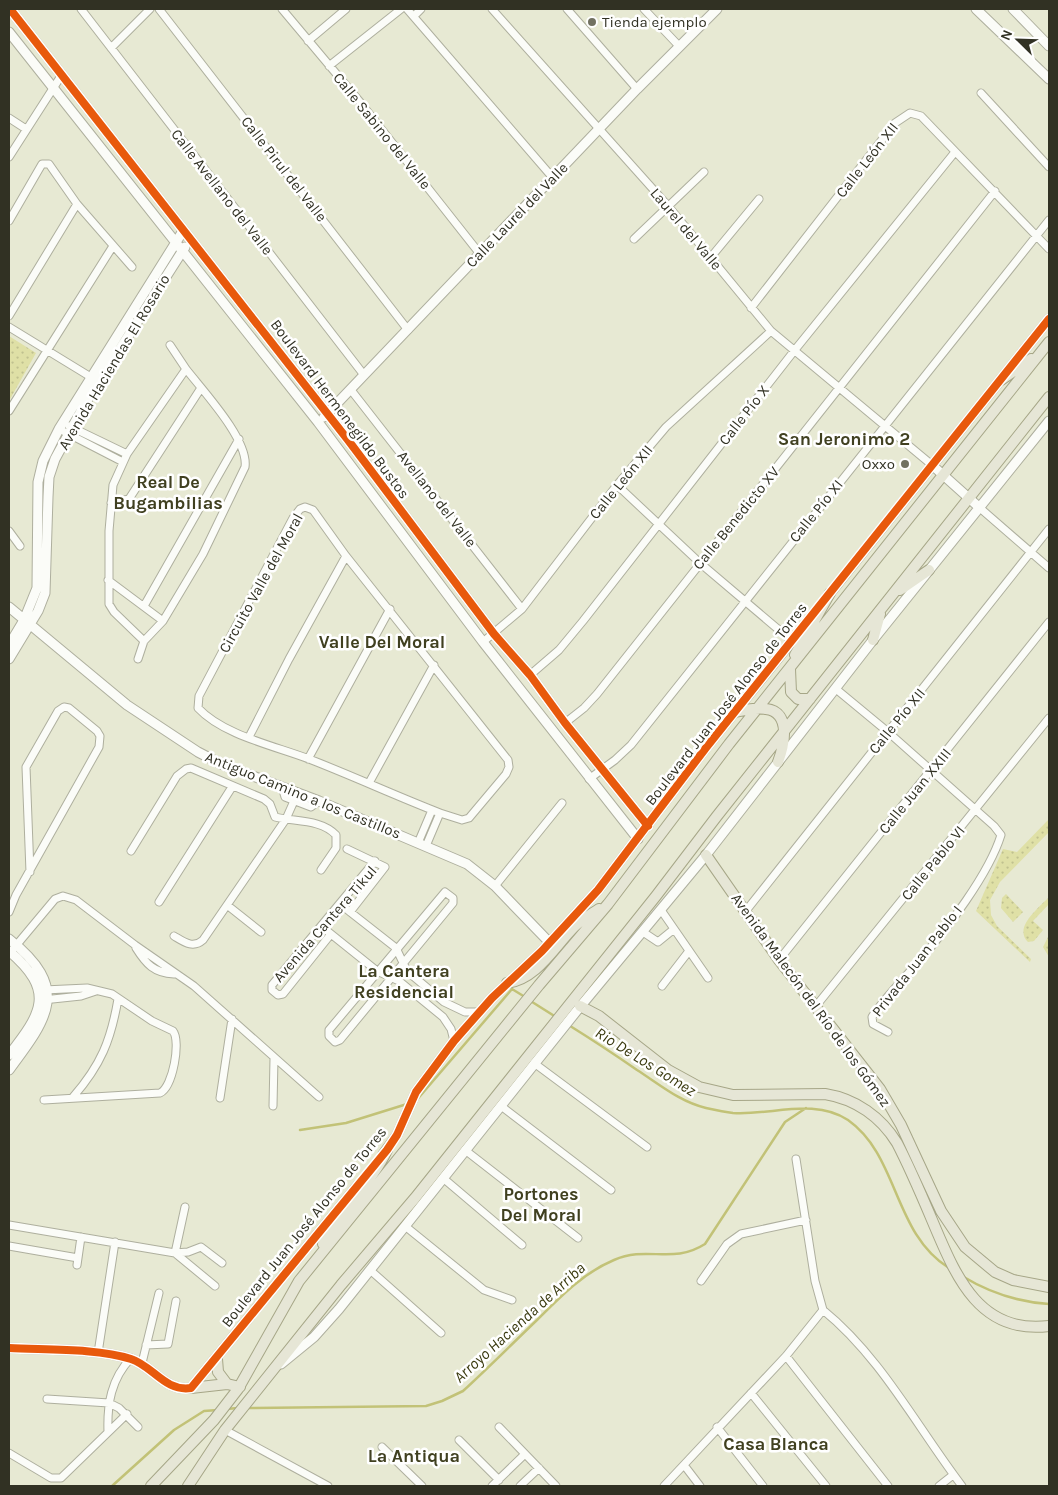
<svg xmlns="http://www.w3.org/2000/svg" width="1058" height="1495" viewBox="0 0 1058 1495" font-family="Karla,sans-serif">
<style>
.grass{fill:url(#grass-dots)}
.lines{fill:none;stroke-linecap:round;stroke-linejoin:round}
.stream{stroke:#c2c277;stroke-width:2.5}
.street-casing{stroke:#aeaf9e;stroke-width:9}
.secondary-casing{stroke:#aeaf9e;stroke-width:11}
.primary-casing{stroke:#a6a687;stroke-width:12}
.street{stroke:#fbfcf8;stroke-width:7}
.secondary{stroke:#fbfcf8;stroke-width:9}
.primary{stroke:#e6e6d6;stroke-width:10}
.cycleway-casing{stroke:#fff;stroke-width:11}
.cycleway{stroke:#e8590c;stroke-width:8}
.poi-dot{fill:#717161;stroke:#fff;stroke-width:2}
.labels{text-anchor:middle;stroke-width:5;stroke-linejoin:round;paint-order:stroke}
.poi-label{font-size:15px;fill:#313123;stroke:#fff;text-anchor:start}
.street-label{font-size:15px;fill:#313123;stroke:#fff}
.water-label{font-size:16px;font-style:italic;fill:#3a3a0f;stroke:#fff}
.quarter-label{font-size:18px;font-weight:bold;fill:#404020;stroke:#fff}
</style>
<defs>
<pattern id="grass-dots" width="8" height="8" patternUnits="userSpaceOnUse" patternTransform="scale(1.25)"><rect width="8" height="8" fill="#dfe0a6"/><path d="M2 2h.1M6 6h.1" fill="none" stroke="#c0c18f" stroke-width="1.8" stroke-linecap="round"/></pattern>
</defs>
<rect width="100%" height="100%" fill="#e7e9d3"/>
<path class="grass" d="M9,336L36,353L9,401Z
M1049,819V832L1000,882L990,900L991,915L997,926L1031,959L1030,962L976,911L1003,849L1017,852Z
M1006,894L1023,912L1013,922L1001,908L1002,898Z
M1049,897V904L1033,921L1043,930L1034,941L1028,942C1013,927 1039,908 1049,897Z
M1049,935V957L1043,947Z"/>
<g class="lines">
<path class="stream" d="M529,1000L556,1017
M567,1024C591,1039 614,1054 637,1070C659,1084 680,1102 706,1108C715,1110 724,1112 733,1113C770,1116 814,1097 848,1120C899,1156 893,1233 949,1268
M415,1102L512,989L525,997
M300,1130L346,1123L407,1104
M962,1276C990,1293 1017,1302 1049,1304
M246,1408L426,1406L442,1401L463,1391C488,1368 512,1344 537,1320C560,1297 583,1273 614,1260C648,1245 672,1265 705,1244L785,1122L806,1108
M226,1409L238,1408
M112,1486L174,1430L204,1411L218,1410"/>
<defs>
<path id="street" d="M81,9L364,375
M159,9L408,330
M282,9L360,102L480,254
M407,9L553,178
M492,9L669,207L771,331L932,465
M567,9L637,89
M644,9L679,46
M414,16L421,9
M308,41L346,9
M111,48L150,9
M329,66L401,9
M981,93L1049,167
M9,118L26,129
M9,157L61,76
M9,221L42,164H49L77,204L132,267
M634,239L704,172
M711,257L759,199
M751,308L895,123L910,113L921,116L1049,249
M9,316L77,204
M9,327L94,379
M170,345L186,369
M186,369C203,391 249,440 245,467L203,554L163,621L144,641L114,612L109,604V531L113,485L127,454Z
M351,390L522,609
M9,411L113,246
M69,426L127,454
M59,429L123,462
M617,485L700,563L792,641
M111,503L129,499L201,388
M305,507L313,510L346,556L508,760L509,767L506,774L469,818L462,820L440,813C396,796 353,776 309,759C275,746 223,735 198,708L199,696L293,518L300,509Z
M980,508L1049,568
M9,531L20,546
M108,580L163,621
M144,606L239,439
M483,642L522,609L617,485L666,427L771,331
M138,659L144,641
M530,675L559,650L583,621L794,351L955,152
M836,689L888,732L994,826L1001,835C989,874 947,929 919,961C904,979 885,997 872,1017L873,1024L888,1032
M565,723L584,708L597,694L995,191
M249,737L289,659L346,556
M308,759L390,609
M589,779L615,760L631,745L1049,220
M369,783L434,665
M282,787L285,797L311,807L319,801
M418,843L432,810
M426,846L440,813
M347,849L385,867L350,912
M131,851L177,776L186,769L191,768L264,799L270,804L275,817C295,822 321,819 336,835V848L321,870
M495,886L562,803
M445,892L453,898V903L340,1040L335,1042L329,1036V1030Z
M159,902L232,787
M340,904L396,948L407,971L444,1002L465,1012H479
M227,905L261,932
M661,910L708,978
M9,912L16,895L99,747L100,736L97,731L69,708L64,707L58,711L26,767L30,872
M745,912L1049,529
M321,926L377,971L399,981L443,1017L451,1029L454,1041
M643,932L658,942L674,929
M331,934L283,994L278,995L272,990V985L375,861
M174,936C184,942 193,949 203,940L286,819L294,801
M14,948L55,899L63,896L76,900L135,945L194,986L319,1097
M136,948C146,964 154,973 174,974
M779,960L1049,622
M662,986L689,951
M44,990L87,988L112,994L152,1021L173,1031C181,1041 173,1087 160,1093L44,1100
M43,1000L81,996L96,991
M816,1006L1049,718
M534,1063L647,1147
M73,1097C101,1065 111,1040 118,999
M220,1098L232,1019
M273,1106L274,1059
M501,1106L611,1190
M465,1150L578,1238
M796,1159L815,1281L823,1310
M443,1178L522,1245
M185,1207L175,1253L215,1286
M9,1225L175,1253L188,1252L201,1247L222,1263
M405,1226L484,1290L512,1300
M9,1246L78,1258
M77,1265L81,1237
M370,1270L441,1333
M701,1281L727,1244L741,1234L806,1220
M823,1310C881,1357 917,1427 962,1486
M146,1345L168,1344L176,1301
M98,1353L115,1242
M786,1356L888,1486
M142,1363L159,1293
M751,1393L826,1486
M47,1399L109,1403L119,1408L138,1427
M499,1427L556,1486
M717,1427L763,1486
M225,1430L328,1486
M108,1432C107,1404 111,1379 131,1358
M459,1440L499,1480
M382,1447L422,1486
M9,1453L51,1478H61L127,1414
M684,1465L700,1486
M492,1486L525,1454
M520,1486L539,1468
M664,1486L786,1356L823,1310
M939,1486L953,1475"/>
<path id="secondary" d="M10,9L348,440L494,634L530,675L565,723L648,826
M976,9L1049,79
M1013,9L1049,46
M9,32L318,422L483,642L638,839
M324,417L637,89L717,9
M932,465L980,508
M827,597L1049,319
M9,607L127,705L198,752L221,764L319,801L467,864L495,886L550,943
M9,645L24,620L37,588L38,482L43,461L59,429L183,231
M9,659L38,611L45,593L48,497L49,477L55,459L86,402L185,247
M9,939C71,988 48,1018 9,1070
M9,951C56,991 42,1013 9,1055
M383,1154L397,1135L416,1092L454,1041L492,998L542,951L598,890L705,749L816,611
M9,1348C45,1350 97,1348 131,1359C153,1366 165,1392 191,1388L358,1185
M281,1364L314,1337L339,1309L579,1008L706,855L873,640L1049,421"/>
<path id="primary" d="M1001,380L1031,359
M900,590L929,570
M873,640L880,614
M795,655L830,593
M790,669L791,692L798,699H810
M735,712C745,710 756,707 766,709C792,712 784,746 778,762
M706,855L779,960L880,1089L901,1125L941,1211L965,1247L995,1272L1013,1280L1049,1287
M507,983C537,979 554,947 574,927C581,920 590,915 599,909
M580,1006L599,1016L668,1070L699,1087L733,1095L825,1094C856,1099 881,1117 897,1143C910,1168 921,1194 932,1220C955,1274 978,1335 1049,1326
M323,1244C338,1209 371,1185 387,1150
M217,1359L218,1372L227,1384
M191,1388L227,1384L240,1387
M151,1486L214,1420L238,1389L299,1281L539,985L608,904L729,744L1049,342
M188,1486L225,1430L341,1285L415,1198L656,896L717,816L1049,397"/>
</defs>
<use href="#street" class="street-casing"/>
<use href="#secondary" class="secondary-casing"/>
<use href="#primary" class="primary-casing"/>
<use href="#street" class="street"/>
<use href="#secondary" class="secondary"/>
<use href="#primary" class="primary"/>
<defs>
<path id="cycleway" d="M10,9L348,440L494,634L530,675L565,723L648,826
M9,1348C45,1350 97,1348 131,1359C153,1366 165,1392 191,1388L387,1150L397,1135L416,1092L454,1041L492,998L542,951L598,890L705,749L1049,319"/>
</defs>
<use href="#cycleway" class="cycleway-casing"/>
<use href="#cycleway" class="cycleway"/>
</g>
<g class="poi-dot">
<circle cx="592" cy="22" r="5"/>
<circle cx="905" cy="464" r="5"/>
</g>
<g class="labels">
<g class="poi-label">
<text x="602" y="27">Tienda ejemplo</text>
<text x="895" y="469" text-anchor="end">Oxxo</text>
</g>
<g class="street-label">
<text transform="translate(382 131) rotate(51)" y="5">Calle Sabino del Valle</text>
<text transform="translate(867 160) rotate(-52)" y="5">Calle León XII</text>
<text transform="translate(284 169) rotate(52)" y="5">Calle Pirul del Valle</text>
<text transform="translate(222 192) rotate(52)" y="5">Calle Avellano del Valle</text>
<text transform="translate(517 215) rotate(-46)" y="5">Calle Laurel del Valle</text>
<text transform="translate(686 229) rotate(50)" y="5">Laurel del Valle</text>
<text transform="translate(114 362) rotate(-59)" y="5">Avenida Haciendas El Rosario</text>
<text transform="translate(340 409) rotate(53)" y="5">Boulevard Hermenegildo Bustos</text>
<text transform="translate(744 415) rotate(-52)" y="5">Calle Pío X</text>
<text transform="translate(621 482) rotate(-51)" y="5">Calle León XII</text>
<text transform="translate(437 499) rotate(52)" y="5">Avellano del Valle</text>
<text transform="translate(816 511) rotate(-51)" y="5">Calle Pío XI</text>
<text transform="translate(736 518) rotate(-51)" y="5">Calle Benedicto XV</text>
<text transform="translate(261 583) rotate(-61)" y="5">Circuito Valle del Moral</text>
<text transform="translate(726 704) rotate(-52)" y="5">Boulevard Juan José Alonso de Torres</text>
<text transform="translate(897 721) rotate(-51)" y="5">Calle Pío XII</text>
<text transform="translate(915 791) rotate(-51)" y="5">Calle Juan XXIII</text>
<text transform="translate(303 795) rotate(22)" y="5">Antiguo Camino a los Castillos</text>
<text transform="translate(933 863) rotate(-51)" y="5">Calle Pablo VI</text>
<text transform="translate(325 924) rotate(-49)" y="5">Avenida Cantera Tikul</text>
<text transform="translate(917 961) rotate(-52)" y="5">Privada Juan Pablo I</text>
<text transform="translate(811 1000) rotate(54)" y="5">Avenida Malecón del Río de los Gómez</text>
<text transform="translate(304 1227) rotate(-51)" y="5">Boulevard Juan José Alonso de Torres</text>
</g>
<g class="water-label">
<text transform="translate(646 1061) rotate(32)" y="6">Rio De Los Gomez</text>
<text transform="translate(519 1322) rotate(-42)" y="6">Arroyo Hacienda de Arriba</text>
</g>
<g class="quarter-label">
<text x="844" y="445">San Jeronimo 2</text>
<text x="168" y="488">Real De<tspan x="168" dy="21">Bugambilias</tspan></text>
<text x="382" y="648">Valle Del Moral</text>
<text x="404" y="977">La Cantera<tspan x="404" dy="21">Residencial</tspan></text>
<text x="541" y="1200">Portones<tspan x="541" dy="21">Del Moral</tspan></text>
<text x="776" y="1450">Casa Blanca</text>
<text x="414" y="1462">La Antiqua</text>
</g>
</g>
<rect width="1058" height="1495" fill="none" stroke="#313123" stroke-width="20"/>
<g transform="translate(1018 40) rotate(293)" stroke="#ffffff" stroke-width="4" paint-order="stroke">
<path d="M0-4L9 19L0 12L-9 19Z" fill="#313123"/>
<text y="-8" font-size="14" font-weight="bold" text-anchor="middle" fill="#313123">N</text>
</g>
</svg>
